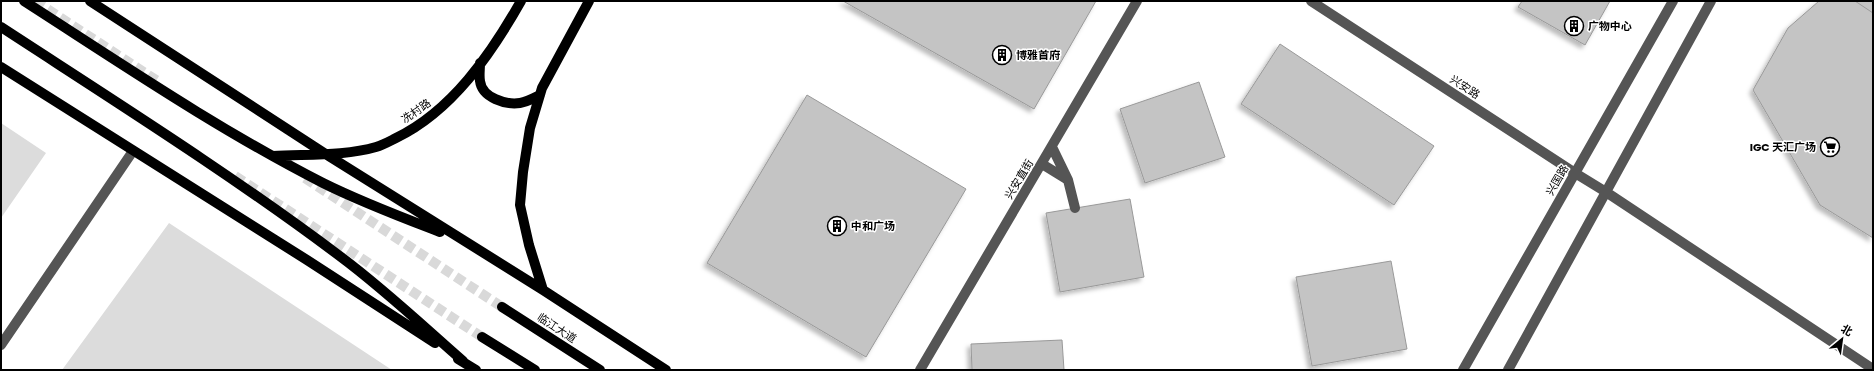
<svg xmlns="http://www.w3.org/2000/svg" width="1874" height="371" viewBox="0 0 1874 371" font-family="Poppins,'Noto Sans SC',sans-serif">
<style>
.green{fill:#dcdcdc}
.building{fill:#c4c4c4;stroke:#999;filter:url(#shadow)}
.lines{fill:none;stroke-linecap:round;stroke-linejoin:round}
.major-tunnel{stroke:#d9d9d9;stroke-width:10;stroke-dasharray:10 5;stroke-linecap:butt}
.minor{stroke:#555;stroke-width:10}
.major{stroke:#000;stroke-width:10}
.labels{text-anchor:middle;stroke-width:3;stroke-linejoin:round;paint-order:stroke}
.poi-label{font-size:11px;font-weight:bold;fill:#000;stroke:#fff;text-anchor:start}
.street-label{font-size:11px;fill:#000;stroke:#fff}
</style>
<defs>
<filter id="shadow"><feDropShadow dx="-3.5" dy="3.5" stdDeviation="2" flood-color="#0004"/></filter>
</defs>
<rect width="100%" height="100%" fill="#fff"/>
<path class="green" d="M1,123L46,153L1,218Z
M169,223L392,370H62Z"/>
<path class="building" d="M843,1H1096L1034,109Z
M1522,1H1610L1585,45L1518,7Z
M1819,1H1873V238L1820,205L1753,90L1788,28Z
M1855,1H1873V13Z
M1280,44L1434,146L1394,205L1241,104Z
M1199,82L1225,157L1145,183L1120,109Z
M807,95L966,189L866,357L707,263Z
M1130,199L1144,277L1060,292L1046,213Z
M1391,261L1407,349L1312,366L1296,277Z
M1062,340L1064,370H972L971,344Z"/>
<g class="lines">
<path class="major-tunnel" d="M35,1L159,82
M235,176L482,337
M305,178L502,307"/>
<path class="minor" d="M1311,1L1575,173L1606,192L1873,369
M1042,164L1068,180L1052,147
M1068,180L1075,208
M1,345L133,151
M920,370L1137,1
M1463,370L1673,1
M1508,370L1711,1"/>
<path class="major" d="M24,1C122,64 219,130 323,183C361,202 401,217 440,232
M90,1L324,153L543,290L666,370
M1,27C116,102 232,175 341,257C384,289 423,326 463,361
M480,63C480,69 479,76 480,81C482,98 506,105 520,103C527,102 534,98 540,95
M1,67L307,260L435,343
M273,156C306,154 346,156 376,147C383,145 390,141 396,138C452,111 491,54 521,1
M543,290L529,245L520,205L523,172L530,128L542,88L589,1
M502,307L600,370
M482,337L535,370
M458,359L476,370"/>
</g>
<defs>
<symbol id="building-ring" viewBox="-11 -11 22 22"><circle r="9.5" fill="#fff" stroke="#000" stroke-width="1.5"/><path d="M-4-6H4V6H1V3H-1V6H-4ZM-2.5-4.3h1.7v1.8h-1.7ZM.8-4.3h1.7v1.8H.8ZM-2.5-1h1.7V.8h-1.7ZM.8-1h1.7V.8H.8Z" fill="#000"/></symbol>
<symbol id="supermarket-ring" viewBox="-11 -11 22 22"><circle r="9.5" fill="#fff" stroke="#000" stroke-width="1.5"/><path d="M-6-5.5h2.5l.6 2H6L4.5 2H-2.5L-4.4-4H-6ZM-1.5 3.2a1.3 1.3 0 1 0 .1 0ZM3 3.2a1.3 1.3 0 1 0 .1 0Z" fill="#000"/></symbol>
</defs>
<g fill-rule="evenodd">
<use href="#building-ring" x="1563" y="15" width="22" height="22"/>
<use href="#building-ring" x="991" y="44" width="22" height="22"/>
<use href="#supermarket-ring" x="1819" y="136" width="22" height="22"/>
<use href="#building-ring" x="826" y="215" width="22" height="22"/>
</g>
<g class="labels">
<g class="poi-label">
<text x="1588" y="30">广物中心</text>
<text x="1016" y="59">博雅首府</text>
<text x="1816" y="151" text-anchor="end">IGC 天汇广场</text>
<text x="851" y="230">中和广场</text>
</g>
<g class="street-label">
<text transform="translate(1465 87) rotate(33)" y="4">兴安路</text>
<text transform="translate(416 111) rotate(-35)" y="4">冼村路</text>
<text transform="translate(1019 179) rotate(-59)" y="4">兴安直街</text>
<text transform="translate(1557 180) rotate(-60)" y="4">兴国路</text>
<text transform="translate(557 328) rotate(33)" y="4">临江大道</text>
</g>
</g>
<rect width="1874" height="371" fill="none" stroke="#000000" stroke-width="4"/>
<g transform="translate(1842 339) rotate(29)" stroke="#ffffff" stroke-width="3" paint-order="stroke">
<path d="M0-3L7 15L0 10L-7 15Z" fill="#000000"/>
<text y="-6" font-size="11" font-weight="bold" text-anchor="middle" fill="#000000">北</text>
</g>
</svg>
